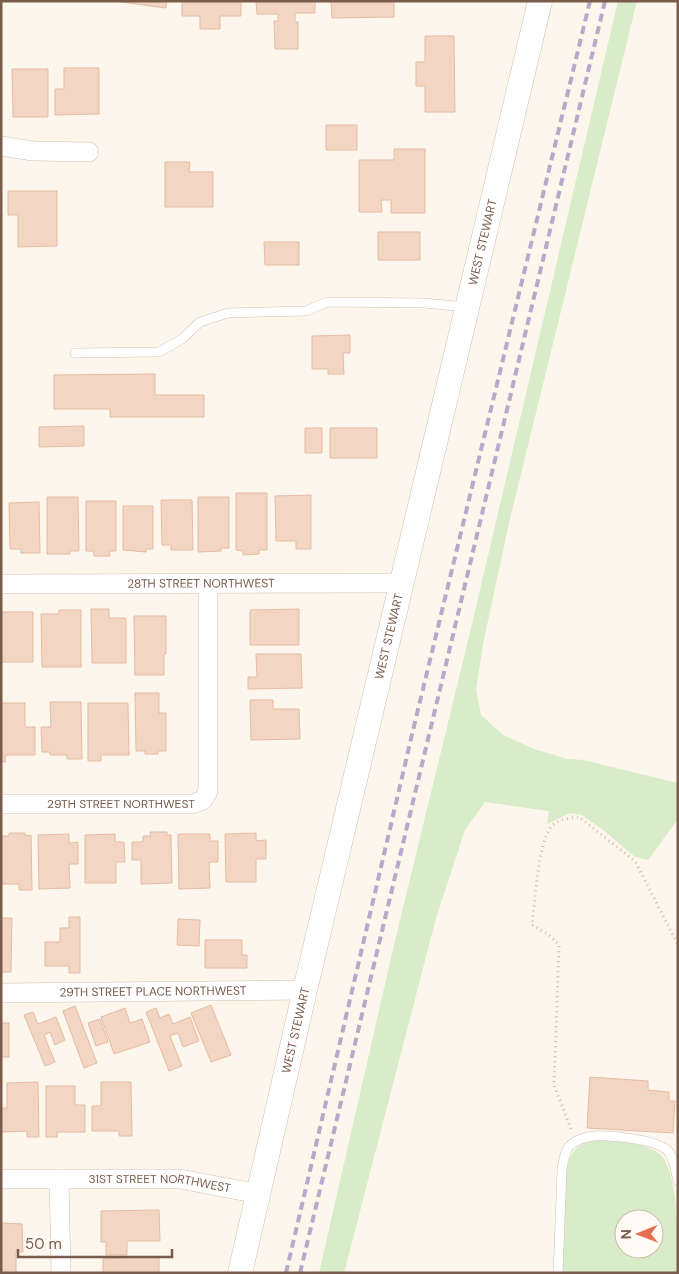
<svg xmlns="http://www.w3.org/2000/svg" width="679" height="1274" viewBox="0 0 679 1274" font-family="'DM Sans',sans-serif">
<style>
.green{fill:#d8ecc9;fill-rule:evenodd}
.building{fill:#f3d5c3;stroke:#e6bba3}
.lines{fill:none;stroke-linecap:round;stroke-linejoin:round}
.service-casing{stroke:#d1beb0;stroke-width:10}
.minor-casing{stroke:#d1beb0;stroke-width:20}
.tertiary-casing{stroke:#d1beb0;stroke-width:25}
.path{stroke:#d9b8a5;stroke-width:3;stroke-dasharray:1 4;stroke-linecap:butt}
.service{stroke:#fff;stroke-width:9}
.minor{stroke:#fff;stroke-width:19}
.tertiary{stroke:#fff;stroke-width:24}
.rail{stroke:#b9a8c9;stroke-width:4;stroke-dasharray:8 5;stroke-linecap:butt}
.labels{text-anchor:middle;stroke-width:4;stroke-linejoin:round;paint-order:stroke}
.street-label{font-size:12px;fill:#7a5c4d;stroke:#fffaf3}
</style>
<rect width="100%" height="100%" fill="#fdf6ec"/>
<path class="green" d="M618,1H637L509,523L483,644L476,690L481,715L503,735L534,749L568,759L583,760L678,783V819L648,860L635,857L603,830L582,815L570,813L547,824L549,811L485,802L465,830L436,918L344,1273H319L393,949L472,624Z
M609,1140C626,1142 645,1144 660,1154C679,1171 678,1246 678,1273H562L565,1172C574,1144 580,1141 609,1140ZM624,1219H654V1249H624Z"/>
<path class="building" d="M114,1H167L166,8Z
M182,1H241V16H220V29H200V16H182Z
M256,1H315V13H295V22H298V49H275L274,21H278V14H257Z
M331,1H394V17L332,18Z
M425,36H454L455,112H425V86H416V62H425Z
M64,68H99V114L55,115V89H64Z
M12,69H48V117H13Z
M326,125H357V150H326Z
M394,149H425V213H391V200H381L382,212H359V160H394Z
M165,162H190L189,172H213V207H165Z
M8,191H57V246L18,247V215H8Z
M378,232H420V260H378Z
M264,242H299V265H265Z
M350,335V353H343L344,374H328V369H312V336Z
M155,374V395H204V417H110V409H54V375Z
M84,426V446L39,447V427Z
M305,428H322V453H305Z
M330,428H377V458H330Z
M236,493H267V550H259V554L243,555V551L236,550Z
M311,495V549H296V541H276L275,496Z
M47,497H78L79,551H70V554H47Z
M198,497H229V548H221V551L198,552Z
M161,500H192L193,550H171V545H162Z
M86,501H116V551H109L110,556H94L93,551H86Z
M39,502L40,553H21V549H10L9,503Z
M123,506H153V549H146V552L123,550Z
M91,609H109V618H126V663H92Z
M299,609V645H250V610Z
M59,610H81V667H42L41,614H59Z
M1,612H33V662H1Z
M134,616H166V654H164V675H135Z
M256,654H301L302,688L248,689V677H257Z
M135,693H159V713H166V751H158V754H145V751H136Z
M250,700H273V709H299L300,739L251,740Z
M50,702H81L82,759H67V755H50V752H42L41,727H51Z
M1,703H25V727H35V755H6L5,762H1Z
M88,703H128L129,755H101V761H88Z
M150,832H167V835H171L172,883L141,884V860H132V842H143V836H151Z
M9,833H25V836L31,835L32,890H19V884H2L1,842L2,836H9Z
M256,833V841L266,840V859H256V882H226L225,834Z
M69,834V843L78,842V864H69L70,888L39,889L38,835Z
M115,834V842H124L125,862H116V883H85V835Z
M178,834H210V841H218V862H209L210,888L179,889Z
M69,917H80V973H69V966H45V942H60V928H69Z
M1,918H12L11,972H1Z
M178,919L200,920L199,946L177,945Z
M205,940H242V955H247V968H205Z
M211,1005L231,1055L211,1062L191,1013Z
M75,1006L97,1063L84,1068L63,1011Z
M125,1008L130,1023L142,1019L150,1042L114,1054L101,1017Z
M156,1008L160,1018L169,1014L173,1024L190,1017L199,1041L183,1047L178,1033L170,1036L182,1066L169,1071L146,1012Z
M33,1012L38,1024L56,1017L65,1040L55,1045L50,1032L44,1035L55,1062L45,1066L24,1015Z
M100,1019L108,1042L96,1046L88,1023Z
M1,1023H9V1057H1Z
M590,1077L648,1081V1090L669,1092V1101H675L673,1133L587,1128Z
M38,1082L39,1137H27V1131L1,1132V1108H7V1083Z
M101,1082H131L132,1136H119V1131H92V1106H101Z
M46,1086H75V1105H85V1132H57V1137H46Z
M159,1210L160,1241H127V1255H106V1242H101V1211Z
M1,1223L22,1224L23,1252H16V1273H1Z
M159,1257V1273H103V1258Z"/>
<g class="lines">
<defs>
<path id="service" d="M75,353L159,352L182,339L200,322L228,313L306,311L327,302L423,303L467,307
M558,1273L562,1170C563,1163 564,1154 568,1148C573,1141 584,1137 593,1136C609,1135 657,1139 668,1151C674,1158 676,1172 678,1181"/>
<g id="minor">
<path d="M1,146L33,151L89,152"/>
<path id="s1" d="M1,584L402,583"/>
<path id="s2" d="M1,804H193L203,800L208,791V583"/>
<path id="s3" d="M1,993L305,990"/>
<path id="s4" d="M1,1179H180L259,1194"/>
<path d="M59,1179L61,1273"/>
</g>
<g id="tertiary">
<path id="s5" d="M240,1273L305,990L540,1"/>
</g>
</defs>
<use href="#service" class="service-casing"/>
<use href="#minor" class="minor-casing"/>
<use href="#tertiary" class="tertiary-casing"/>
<path class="path" d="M571,1129L554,1085L559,945L548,934L532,925C535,902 538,844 551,827C557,819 570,818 579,817L635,861L678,945"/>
<use href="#service" class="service"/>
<use href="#minor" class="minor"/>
<use href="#tertiary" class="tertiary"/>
<path class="rail" d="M286,1273L414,726L590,1
M300,1273L605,1"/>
</g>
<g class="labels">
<g class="street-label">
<text dy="4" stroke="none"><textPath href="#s5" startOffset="1059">WEST STEWART</textPath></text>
<text dy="4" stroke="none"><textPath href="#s1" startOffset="200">28TH STREET NORTHWEST</textPath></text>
<text dy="4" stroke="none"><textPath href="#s5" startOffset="654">WEST STEWART</textPath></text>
<text dy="4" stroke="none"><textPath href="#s2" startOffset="120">29TH STREET NORTHWEST</textPath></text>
<text dy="4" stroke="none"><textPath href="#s3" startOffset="152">29TH STREET PLACE NORTHWEST</textPath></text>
<text dy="4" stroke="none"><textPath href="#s5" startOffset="249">WEST STEWART</textPath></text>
<text dy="4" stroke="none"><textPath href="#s4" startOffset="159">31ST STREET NORTHWEST</textPath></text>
</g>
</g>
<rect width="679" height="1274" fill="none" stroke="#7a5c4d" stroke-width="5"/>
<g transform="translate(639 1234) rotate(269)"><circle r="24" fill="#fffaf3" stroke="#cabbb1"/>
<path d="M0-4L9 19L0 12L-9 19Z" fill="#e76f51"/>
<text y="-8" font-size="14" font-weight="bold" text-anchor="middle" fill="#7a5c4d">N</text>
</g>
<path d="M18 1249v8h154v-8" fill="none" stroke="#7a5c4d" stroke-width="2.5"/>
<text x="25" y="1249" font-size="15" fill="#7a5c4d" stroke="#fffaf3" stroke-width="4" paint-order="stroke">50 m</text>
</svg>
